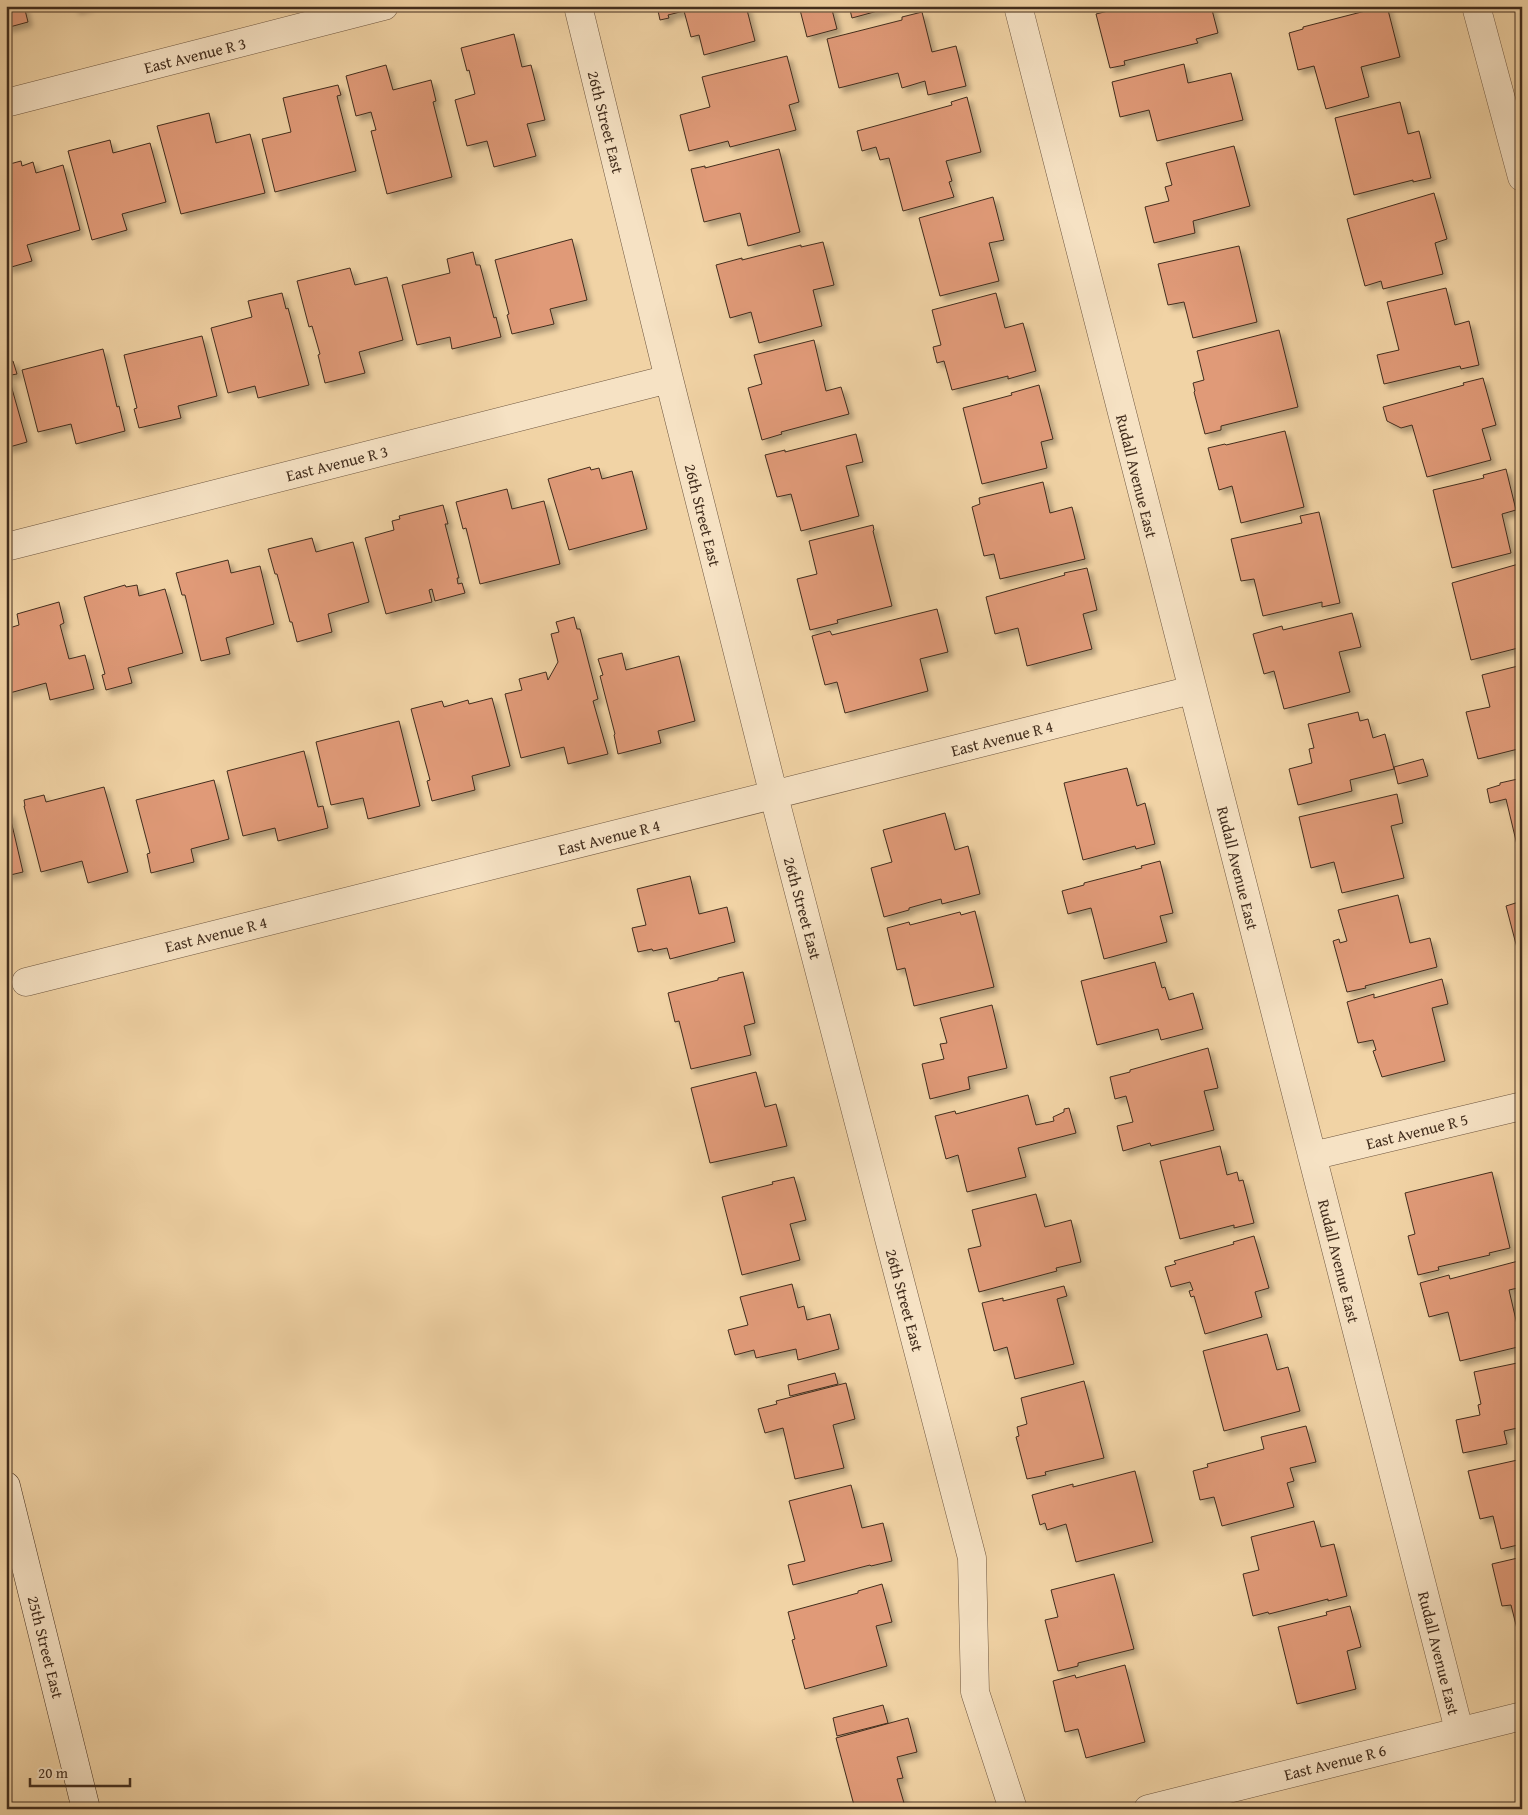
<svg xmlns="http://www.w3.org/2000/svg" width="1528" height="1815" viewBox="0 0 1528 1815" font-family="'Gentium Book Plus',serif">
<style>
.building{fill:#e09a78;stroke:#422d1d;filter:url(#shadow)}
.lines{fill:none;stroke-linecap:round;stroke-linejoin:round}
.minor-casing{stroke:#6e563f;stroke-width:29}
.secondary-casing{stroke:#422d1d;stroke-width:29}
.minor{stroke:#f6e2c4;stroke-width:28}
.secondary{stroke:#f6e2c4;stroke-width:28}
.labels{text-anchor:middle;stroke-width:4;stroke-linejoin:round;paint-order:stroke}
.street-label{font-size:16px;fill:#422d1d;stroke:#f6e2c4}
</style>
<defs>
<filter id="shadow"><feDropShadow dx="4.5" dy="4.5" stdDeviation="2.5" flood-color="#0004"/></filter>
</defs>
<rect width="100%" height="100%" fill="#f1d3a5"/>
<filter id="stains"><feTurbulence type="fractalNoise" baseFrequency=".004" numOctaves="4"/><feColorMatrix values="0 0 0 0 .2 0 0 0 0 .09 0 0 0 0 .02 0 0 0 .5 -.17"/></filter>
<radialGradient id="worn" r=".72"><stop offset=".6" stop-color="#630" stop-opacity="0"/><stop offset="1" stop-color="#630" stop-opacity=".3"/></radialGradient>
<path class="building" d="M6,6H24L28,22L6,28Z
M74,6H90L75,10Z
M657,6H746L755,41L704,55L699,35L691,37L684,11L668,15L669,18L660,20Z
M799,6H831L837,29L807,37Z
M849,6H896L852,18Z
M1128,6H1185L1186,8L1193,6H1211L1218,33L1196,39L1198,43L1124,61L1125,65L1110,68L1096,14Z
M1376,6H1387L1400,57L1361,67L1369,97L1326,109L1314,66L1298,70L1289,33L1303,29V27L1377,8Z
M922,12L932,52L956,46L966,86L928,95L925,81L902,88L898,73L839,88L827,39L902,20V17Z
M514,34L522,67L531,65L545,120L527,124L536,156L494,167L487,141L467,146L455,100L475,94L469,70L467,71L461,48Z
M787,56L799,102L789,105L796,130L730,147L728,141L689,151L680,115L710,107L702,77Z
M1184,64L1188,83L1231,73L1243,120L1157,141L1149,110L1120,117L1112,82Z
M386,65L393,90L431,80L436,101L433,102L452,177L387,194L371,131L376,130L371,112L356,116L346,76Z
M338,85L341,95L337,96L356,171L275,192L262,139L291,132L283,98Z
M967,97L981,152L946,161L952,181L949,182L954,197L903,211L889,158L880,160L876,147L862,151L857,131L952,105L951,102Z
M1400,102L1408,134L1419,131L1431,178L1413,182V180L1354,195L1335,118Z
M209,113L216,143L250,134L265,193L181,214L157,126Z
M110,140L113,153L150,143L166,202L122,214L127,230L92,240L68,151Z
M1234,146L1250,206L1193,221L1195,233L1154,243L1145,207L1169,201L1165,187L1172,185L1166,163Z
M779,149L800,232L748,246L740,213L704,222L691,169L705,166V168Z
M21,161L22,166L33,162L36,173L63,165L80,230L27,245L32,261L8,268L6,260V165Z
M1434,193L1447,239L1435,243L1443,274L1383,289L1381,281L1365,286L1347,219Z
M993,197L1004,240L989,243L999,281L940,296L919,218Z
M572,239L587,300L550,309L554,324L512,334L507,315L509,314L495,260Z
M823,242L834,285L813,290L822,326L759,343L751,312L730,318L716,265L742,258V260L801,245V247Z
M1239,246L1257,322L1193,338L1184,302L1168,305L1158,264Z
M473,252L476,265H480L494,318L496,317L501,337L452,349L450,337L417,345L402,285L450,273L447,259Z
M350,268L355,285L387,277L403,340L359,352L365,373L325,383L318,355L320,354L312,326L309,327L297,281Z
M1446,288L1455,325L1469,321L1479,365L1461,369L1460,366L1384,384L1377,355L1399,350L1387,302Z
M282,293L286,309L288,308L309,385L258,398L255,386L228,393L211,328L252,317L248,301Z
M996,293L1005,328L1023,323L1036,371L1008,379V376L952,390L944,361L937,363L933,347L941,345L932,310Z
M1279,330L1298,407L1221,426V430L1205,434L1194,392L1195,391L1193,383L1204,380L1197,351Z
M202,336L217,396L178,406L181,418L139,428L134,409L137,408L124,355Z
M814,340L826,391L841,387L849,414L781,432L782,434L762,440L748,388L762,384L754,355Z
M103,349L117,407L119,406L125,431L76,444L71,424L38,432L22,370Z
M13,361L17,374L6,376V363Z
M9,378L27,442L6,448V379Z
M1483,378L1496,425L1482,429L1491,460L1427,477L1412,425L1401,428L1387,421L1383,407L1464,385L1463,383Z
M1039,385L1053,439L1041,442L1047,468L982,484L963,408L1012,395L1011,393Z
M1285,431L1304,507L1241,523L1232,486L1219,490L1208,448L1225,444L1226,445Z
M856,434L863,462L846,466L859,516L801,531L791,494L777,497L765,455L785,450V452Z
M590,467L591,470L599,468L602,479L632,471L647,529L569,550L548,479Z
M1506,469L1516,510L1502,514L1511,553L1452,568L1433,490L1484,478L1483,475Z
M1043,482L1050,513L1072,507L1085,559L1000,579L994,554L984,556L972,507L980,504L979,498Z
M507,489L512,509L544,501L560,564L480,584L466,528L463,529L456,502Z
M443,505L448,524H445L459,578H457L458,584L462,583L465,593L435,601L432,589L429,590L432,602L386,614L365,538L394,530L392,521L400,519L399,516Z
M1319,512L1340,603L1322,607V602L1263,616L1254,579L1241,581L1231,539L1302,523L1300,516Z
M873,525L874,530L873,531L892,606L837,620L838,623L810,630L797,579L817,574L809,541Z
M312,538L316,552L353,542L369,602L328,614L332,632L297,642L292,622H290L277,574H275L268,549Z
M228,560L231,573L260,566L274,624L226,638L230,654L201,661L185,595H182L176,573Z
M1522,563V647L1471,660L1452,583Z
M1087,568L1097,610L1083,614L1092,649L1027,666L1018,628L995,634L986,597L1065,575L1064,573Z
M125,585L126,587L137,585L139,596L165,589L183,653L128,668L132,683L106,690L102,675L105,674L84,597Z
M59,602L64,623L60,625L69,659L85,655L94,689L50,700L46,683L6,694V629L19,625L17,614Z
M937,609L948,652L920,659L928,691L845,713L837,682L825,685L812,636L830,631L832,635Z
M1352,613L1361,647L1339,652L1350,692L1284,709L1274,671L1264,674L1253,634L1282,626L1283,630Z
M574,617L577,629H580L598,699L593,701L608,754L568,764L564,747L521,758L505,694L522,690L519,679L546,672L548,680L558,662L551,634L559,632L556,622Z
M622,653L626,670L679,656L695,721L658,731L661,743L618,754L614,735L615,734L600,676L603,675L598,659Z
M1522,665V748L1478,759L1466,712L1490,707L1482,675Z
M492,698L510,766L472,776L475,790L432,801L427,781L430,780L411,709L442,701L444,707L468,700L469,704Z
M1358,712L1360,721L1368,719L1373,738L1385,734L1394,769L1350,780L1352,791L1298,805L1289,769L1312,763L1309,749L1314,748L1308,724Z
M399,721L420,806L368,819L363,798L331,805L316,742Z
M304,751L318,807L323,806L328,828L278,841L275,828L243,836L227,771Z
M1423,759L1428,776L1398,784L1394,767Z
M1127,768L1137,806L1145,803L1155,844L1136,849L1135,846L1083,860L1064,783Z
M1522,778V843L1517,845L1506,799L1490,803L1487,789L1500,785V783Z
M214,780L229,839L191,849L194,862L151,873L147,854L150,853L136,800Z
M104,787L128,872L88,883L82,861L41,872L24,806H25L24,800L44,795L46,802Z
M1397,794L1403,823L1391,826L1404,878L1342,893L1334,862L1311,868L1299,817Z
M9,812L23,872L6,876V813Z
M945,813L955,850L968,846L980,894L942,904L941,899L909,908V910L884,917L871,868L892,862L883,830Z
M1160,861L1173,913L1160,916L1167,942L1104,959L1091,908L1068,914L1062,891L1084,885V883L1142,868L1141,866Z
M690,876L699,914L727,907L735,942L670,959L667,948L653,951L652,949L638,952L632,928L646,925L637,889Z
M1398,895L1410,943L1430,938L1437,967L1365,986L1366,988L1347,992L1333,941L1339,939L1340,943L1347,941L1338,910Z
M1522,901V946L1517,948L1506,906Z
M975,911L994,987L914,1006L905,968L897,970L887,928L909,922L910,925L960,912L961,915Z
M1155,962L1162,988L1165,987L1169,1000L1193,993L1203,1029L1161,1040L1158,1029L1097,1045L1081,981Z
M743,972L755,1023L744,1026L751,1055L691,1069L679,1021L675,1022L668,993L718,980V978Z
M1442,979L1448,1004L1432,1008L1445,1061L1382,1077L1373,1051L1376,1050L1373,1040L1358,1043L1347,1002L1374,994V998Z
M992,1005L1007,1068L968,1077L970,1089L930,1099L922,1064L944,1059L940,1044L947,1043L940,1018Z
M1208,1048L1218,1088L1204,1091L1214,1130L1151,1146L1150,1143L1123,1151L1117,1126L1133,1122L1126,1096L1115,1099L1110,1077L1130,1072V1070Z
M756,1072L765,1107L776,1104L787,1146L710,1163L691,1088Z
M1028,1095L1036,1125L1054,1121L1053,1117L1064,1112V1109L1069,1108L1076,1133L1018,1148L1026,1177L967,1192L958,1155L946,1159L935,1116L955,1111L956,1114Z
M1220,1146L1227,1175L1237,1172L1239,1181L1243,1180L1254,1223L1234,1228V1225L1180,1239L1160,1161Z
M1492,1172L1510,1248L1489,1253L1490,1255L1438,1267L1439,1270L1418,1275L1408,1236L1415,1234L1405,1193Z
M794,1177L806,1220L790,1224L800,1260L742,1275L722,1197L773,1184L772,1182Z
M1036,1194L1045,1227L1071,1220L1081,1262L1056,1268L1057,1271L979,1292L968,1249L981,1246L972,1210Z
M1254,1236L1269,1288L1255,1292L1262,1317L1205,1334L1194,1296L1191,1297L1189,1291L1193,1290L1190,1282L1171,1287L1165,1267L1176,1264L1174,1261L1234,1244L1233,1242Z
M1522,1260V1287L1509,1290L1522,1346L1460,1361L1448,1312L1429,1317L1420,1283L1449,1275L1450,1279Z
M792,1284L798,1308L804,1306L807,1320L830,1314L839,1349L798,1360L796,1349L756,1358L754,1350L735,1355L728,1330L748,1325L740,1297Z
M1064,1286L1067,1296L1057,1299L1074,1364L1015,1379L1007,1347L994,1351L982,1303L1003,1298V1301Z
M1267,1334L1277,1370L1288,1367L1300,1411L1224,1431L1203,1351Z
M1522,1362V1427L1504,1431L1507,1444L1463,1453L1456,1420L1480,1415L1478,1405L1481,1404L1474,1372Z
M835,1373L838,1384L790,1396L788,1385Z
M1084,1381L1104,1458L1045,1472L1046,1475L1027,1479L1016,1437L1019,1436L1017,1427L1027,1424L1021,1398Z
M846,1383L855,1419L833,1425L844,1468L795,1479L783,1428L765,1433L758,1409L777,1404L776,1401Z
M1306,1426L1316,1462L1290,1468L1294,1481L1287,1483L1294,1507L1222,1526L1214,1497L1200,1500L1193,1471L1208,1467L1207,1464L1264,1449L1261,1437Z
M1522,1459V1544L1501,1549L1493,1516L1480,1519L1468,1471Z
M1135,1471L1153,1542L1076,1562L1066,1524L1047,1530L1045,1523L1040,1525L1032,1495L1073,1484V1487Z
M851,1485L862,1528L883,1523L892,1561L871,1566L870,1565L793,1585L788,1565L805,1561L789,1501Z
M1314,1521L1321,1547L1334,1544L1347,1596L1328,1601V1599L1269,1614L1268,1612L1253,1616L1243,1574L1259,1570L1251,1537Z
M1522,1557V1641H1520L1511,1605L1502,1606L1492,1564Z
M1114,1574L1134,1649L1078,1663V1666L1058,1671L1045,1620L1058,1617L1051,1590Z
M882,1584L892,1622L876,1626L887,1666L805,1689L792,1640L795,1639L788,1612L858,1593V1591Z
M1350,1606L1361,1647L1347,1651L1356,1689L1297,1704L1278,1627L1327,1615L1326,1612Z
M1125,1665L1145,1742L1086,1758L1078,1729L1065,1732L1053,1681L1075,1675L1076,1678Z
M883,1705L888,1723L837,1736L833,1718Z
M908,1718L917,1752L897,1757L903,1778L897,1779L904,1803L882,1809H855L836,1738Z"/>
<g class="lines">
<defs>
<path id="minor" d="M578,6L669,379L774,796L972,1558L975,1692L1013,1809
M1018,6L1459,1730
M1476,6L1522,177
M6,103L384,6
M6,547L669,379
M26,982L1192,690
M1312,1156L1522,1106
M1148,1809L1522,1716"/>
<path id="secondary" d="M6,1486L86,1809"/>
</defs>
<use href="#minor" class="minor-casing"/>
<use href="#secondary" class="secondary-casing"/>
<use href="#minor" class="minor"/>
<use href="#secondary" class="secondary"/>
</g>
<g class="labels">
<g class="street-label">
<text transform="translate(195 55) rotate(-14)" y="6">East Avenue R 3</text>
<text transform="translate(606 122) rotate(76)" y="6">26th Street East</text>
<text transform="translate(337 463) rotate(-14)" y="6">East Avenue R 3</text>
<text transform="translate(1137 476) rotate(76)" y="6">Rudall Avenue East</text>
<text transform="translate(703 515) rotate(76)" y="6">26th Street East</text>
<text transform="translate(1002 738) rotate(-14)" y="6">East Avenue R 4</text>
<text transform="translate(609 837) rotate(-14)" y="6">East Avenue R 4</text>
<text transform="translate(1238 868) rotate(76)" y="6">Rudall Avenue East</text>
<text transform="translate(803 908) rotate(75)" y="6">26th Street East</text>
<text transform="translate(216 934) rotate(-14)" y="6">East Avenue R 4</text>
<text transform="translate(1417 1131) rotate(-14)" y="6">East Avenue R 5</text>
<text transform="translate(1339 1261) rotate(76)" y="6">Rudall Avenue East</text>
<text transform="translate(905 1300) rotate(75)" y="6">26th Street East</text>
<text transform="translate(46 1647) rotate(76)" y="6">25th Street East</text>
<text transform="translate(1439 1653) rotate(76)" y="6">Rudall Avenue East</text>
<text transform="translate(1335 1762) rotate(-14)" y="6">East Avenue R 6</text>
</g>
</g>
<rect width="1528" height="1815" fill="none" stroke="#f1d3a5" stroke-width="25"/>
<rect x="8" y="8" width="1513" height="1800" fill="none" stroke="#422d1d" stroke-width="2.5"/>
<rect x="12" y="12" width="1503" height="1790" fill="none" stroke="#422d1d"/>
<path d="M30 1778v8h100v-8" fill="none" stroke="#422d1d" stroke-width="2.5"/>
<text x="38" y="1778" font-size="15" fill="#422d1d" stroke="#f6e2c4" stroke-width="4" paint-order="stroke">20 m</text>
<rect width="100%" height="100%" filter="url(#stains)"/>
<rect width="100%" height="100%" fill="url(#worn)"/>
</svg>
